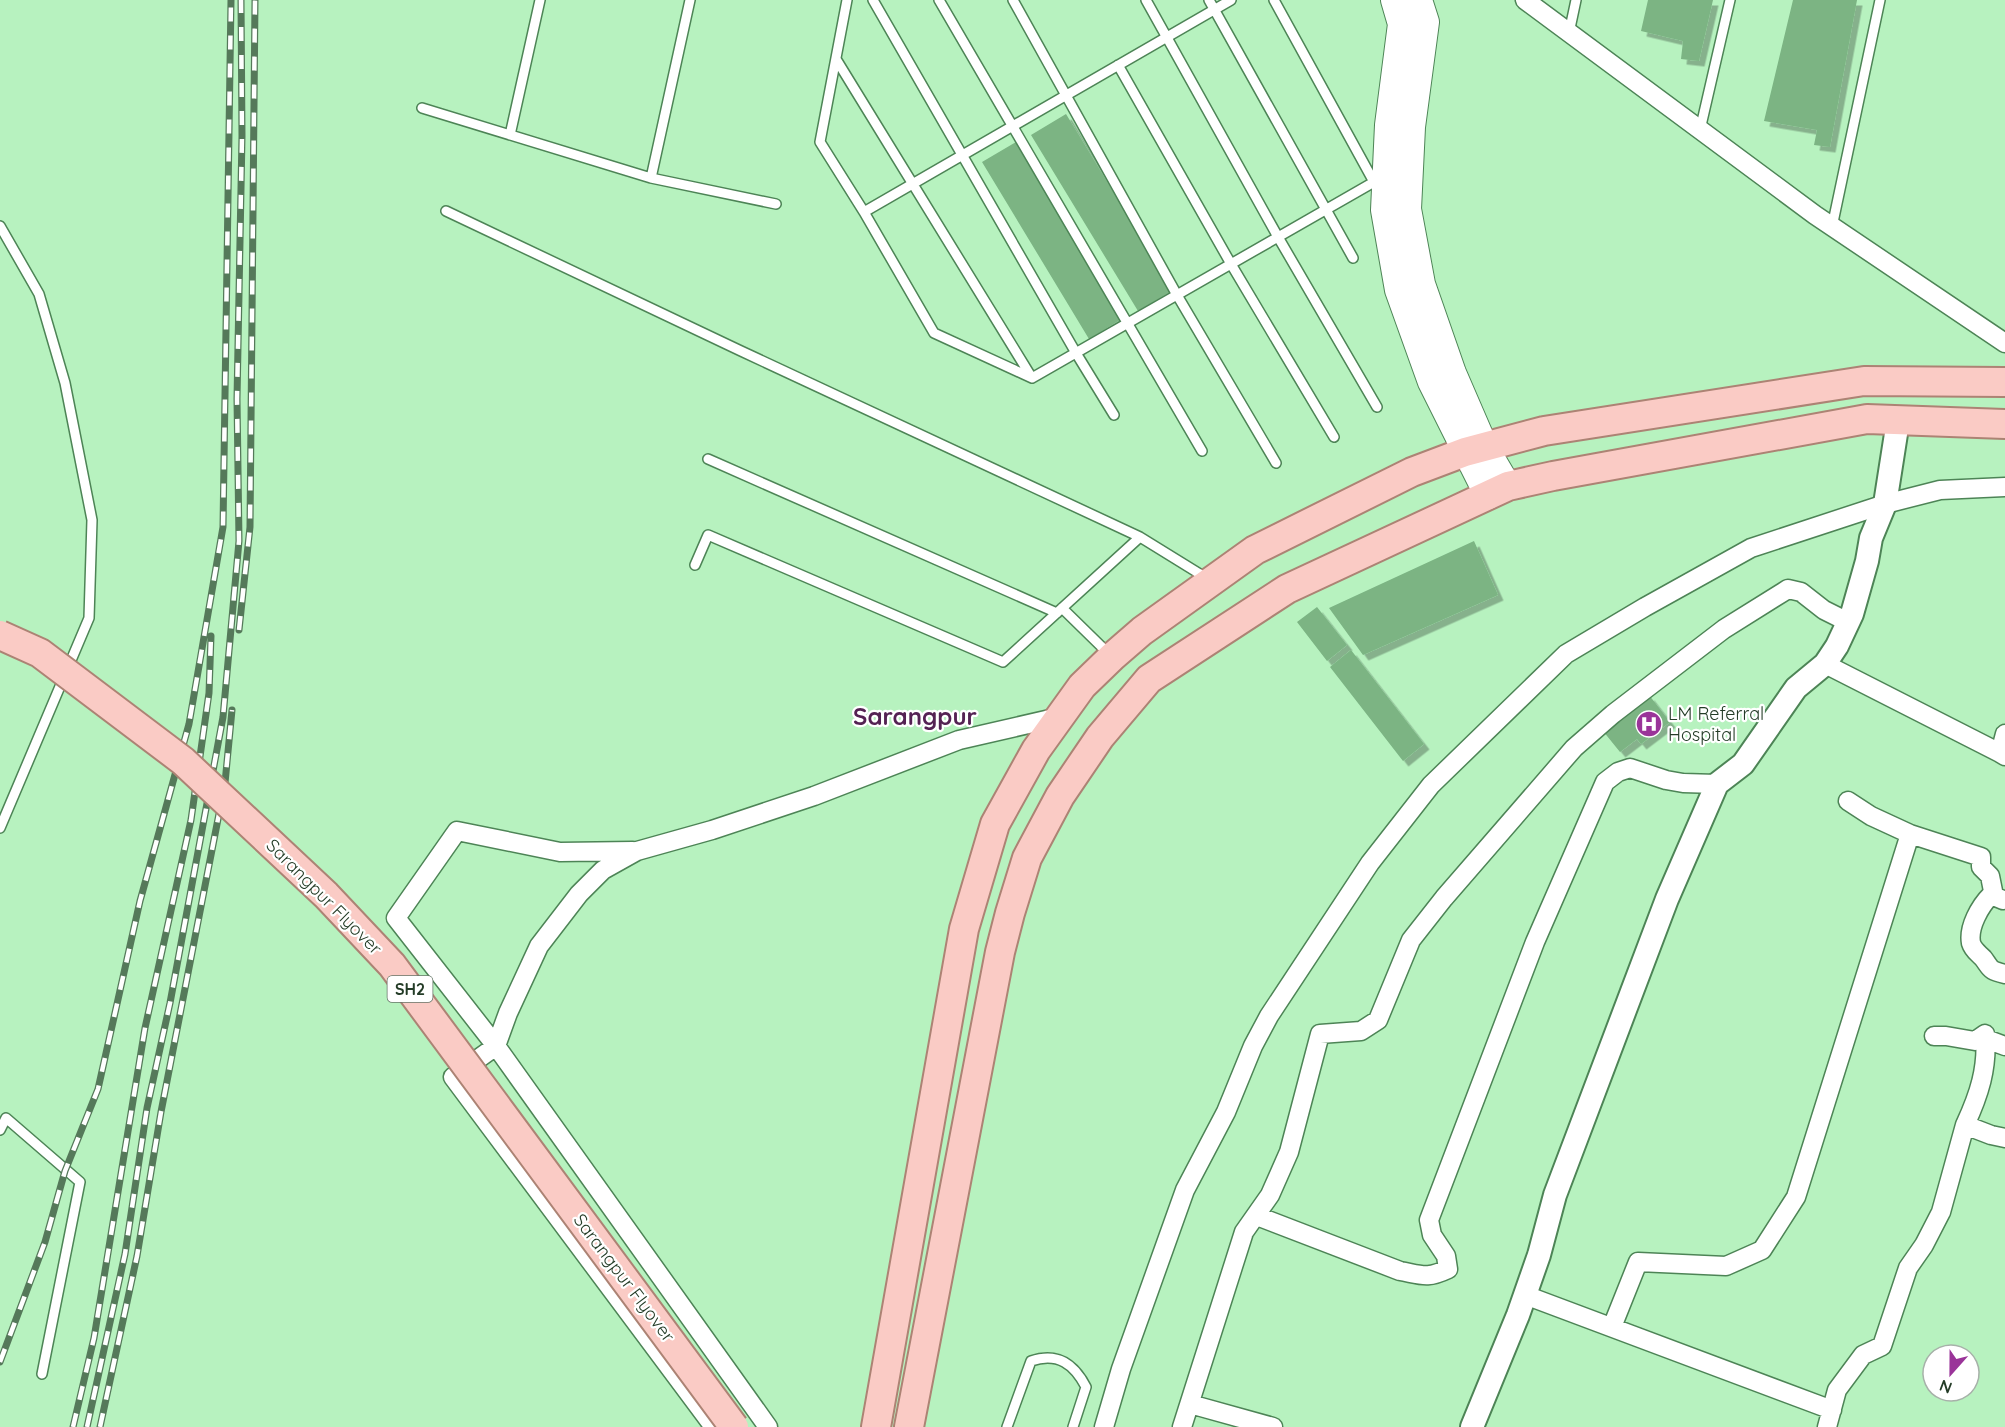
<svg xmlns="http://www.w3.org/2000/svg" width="2005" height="1427" viewBox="0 0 2005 1427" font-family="Quicksand,sans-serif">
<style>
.building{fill:#7bb483;filter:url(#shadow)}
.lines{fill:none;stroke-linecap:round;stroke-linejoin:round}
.service-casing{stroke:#4d8456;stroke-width:12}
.minor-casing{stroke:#4d8456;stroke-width:21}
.tertiary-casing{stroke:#4d8456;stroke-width:26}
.secondary-casing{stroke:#4d8456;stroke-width:28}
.primary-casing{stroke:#ac8374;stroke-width:32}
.service{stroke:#fff;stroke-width:9}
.minor{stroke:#fff;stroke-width:18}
.tertiary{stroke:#fff;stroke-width:22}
.secondary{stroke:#fff;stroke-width:26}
.primary{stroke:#facbc5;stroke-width:28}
.rail-casing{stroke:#55795a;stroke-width:7}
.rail{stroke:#fff;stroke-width:4.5;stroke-dasharray:14;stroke-linecap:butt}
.primary-bridge-casing{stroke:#ac8374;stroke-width:32;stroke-linecap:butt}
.primary-bridge{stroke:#facbc5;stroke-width:28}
.labels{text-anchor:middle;stroke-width:4.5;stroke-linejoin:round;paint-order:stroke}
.shield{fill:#fff;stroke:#667668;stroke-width:1.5}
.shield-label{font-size:16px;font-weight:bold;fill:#243c27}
.poi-label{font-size:18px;fill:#243c27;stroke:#fff;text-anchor:start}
.street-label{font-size:18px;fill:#243c27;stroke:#fff}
.district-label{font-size:24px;font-weight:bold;fill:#542253;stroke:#fff}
</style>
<defs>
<filter id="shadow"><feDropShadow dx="5.5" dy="5.5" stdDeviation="0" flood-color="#0004"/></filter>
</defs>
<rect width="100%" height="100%" fill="#b7f2bf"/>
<path class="building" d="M1648,0H1713L1699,61L1681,59L1683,41L1641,31Z
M1793,0H1857L1830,147L1814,145L1817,130L1764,121Z
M1066,114L1173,290L1138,311L1031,135Z
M1016,142L1123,318L1089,339L982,162Z
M1474,541L1498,595L1363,655L1329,608Z
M1317,607L1347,645L1327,661L1297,622Z
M1351,650L1424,744L1403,761L1330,667Z
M1649,695L1670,722L1641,744L1637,739L1620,752L1603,731Z"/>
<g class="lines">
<defs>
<path id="service" d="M847,0L820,142L864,212L934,333L1032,378L1381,178
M873,0L1076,353L1114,415
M939,0L1202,451
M1013,0L1177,295L1276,463
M1146,0L1278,237L1377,407
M1209,0L1353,258
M1274,0L1374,182
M1569,33L1576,0
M836,59L1032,378
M1118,65L1231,264L1334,437
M422,108L651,178L776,204
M1700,130L1730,0
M510,135L540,0
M651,178L690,0
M446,211L741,351L1140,537L1208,579
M864,212L1231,0
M0,226L39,294L65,383L92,520L89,618L0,828
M1832,227L1880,0
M708,459L1057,613
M695,565L708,535L1003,662L1140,537
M1062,608L1111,656
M0,1130L6,1118L80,1182L42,1374
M1007,1427L1031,1361C1058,1352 1074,1364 1086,1387L1073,1427"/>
<path id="minor" d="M1525,0L1815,215L2005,343
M1825,664L2000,753
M2005,734L2000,753L2005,756
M1848,801L1871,816L1910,834L1981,857V867L1990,876L1994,896
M633,851L560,852L457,831L396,918L496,1046L768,1427
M2003,900L1991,895C1980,906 1968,927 1971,943C1973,950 1978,953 1983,958C1992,970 1989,970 2005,974
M1934,1036H1946L1975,1041L1985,1034C1988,1068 1979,1095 1965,1125
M1986,1039L2005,1046
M1257,1216L1400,1271C1422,1275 1427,1279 1448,1269L1446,1256L1432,1235L1429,1220L1535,942L1605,782L1618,772L1630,768L1666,780L1683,783L1717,784
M1525,1295L1832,1410
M1612,1327L1638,1262L1726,1266L1762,1250L1796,1197L1910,834
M1190,1404L1273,1427
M714,1427L453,1077L496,1046L508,1013L539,946L579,894L603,870L637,851L712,830L814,796L959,740L1059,717
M1104,1427L1121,1369L1185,1190L1226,1112L1253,1046L1269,1016L1370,863L1431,785L1566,654L1645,607L1751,548L1885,504L1940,490L2005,487
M1182,1427L1244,1232L1270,1195L1289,1152L1320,1034L1361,1031L1378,1020L1411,940L1444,898L1574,748L1613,714L1724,629L1788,589L1801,592L1824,610L1848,622
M1827,1427L1837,1390L1863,1355L1882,1346L1908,1268L1924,1245L1941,1212L1965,1125L1991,1135L2005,1138"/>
<path id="tertiary" d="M1472,1427L1518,1315L1539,1255L1555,1195L1667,899L1717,784L1743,764L1796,688L1825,664L1837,646L1852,614L1867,561L1871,538L1885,504L1898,421"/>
<path id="secondary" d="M1394,0L1401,24L1388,125L1384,210L1398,290L1431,382L1488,496
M1419,0L1426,22L1412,127L1408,209L1422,284L1453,373L1485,447L1508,486"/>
<path id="primary" d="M876,1427L964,929L995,824L1036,750L1082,686L1112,657L1142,631L1255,550L1412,472L1465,452L1544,431L1864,381L2005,382
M909,1427L1000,952L1010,913L1027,858L1060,796L1100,737L1149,679L1287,589L1508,486L1553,476L1867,419L2005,424"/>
</defs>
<use href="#service" class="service-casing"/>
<use href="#minor" class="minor-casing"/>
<use href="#tertiary" class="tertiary-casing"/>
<use href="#secondary" class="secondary-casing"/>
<use href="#primary" class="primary-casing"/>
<use href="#service" class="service"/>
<use href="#minor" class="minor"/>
<use href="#tertiary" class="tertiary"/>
<use href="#secondary" class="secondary"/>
<use href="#primary" class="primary"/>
<defs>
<path id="rail" d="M239,630L250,527L255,0
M0,1362L45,1242L65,1171L98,1089L140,901L189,724L223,527L231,0
M73,1427L94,1338L145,1028L191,820L209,693L211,636
M87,1427L125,1254L147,1108L170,1003L223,717L239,541L237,399L242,136L241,0
M100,1427L137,1256L161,1112L225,783L232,710"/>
</defs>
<use href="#rail" class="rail-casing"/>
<use href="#rail" class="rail"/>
<defs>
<path id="primary-bridge" d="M0,635L40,653L183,761L326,895L392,965L734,1427"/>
</defs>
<use href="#primary-bridge" class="primary-bridge-casing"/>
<use href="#primary-bridge" class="primary-bridge"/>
</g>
<defs>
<symbol id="hospital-disc" viewBox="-11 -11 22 22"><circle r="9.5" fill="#9a3499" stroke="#fff"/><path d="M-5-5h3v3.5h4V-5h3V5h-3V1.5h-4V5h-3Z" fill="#fff"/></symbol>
</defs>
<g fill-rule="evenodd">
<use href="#hospital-disc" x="1634" y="709" width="30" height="30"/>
</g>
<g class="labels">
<rect class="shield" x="387.5" y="976" width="45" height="26" rx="4.5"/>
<g class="shield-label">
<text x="410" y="995">SH2</text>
</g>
<g class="poi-label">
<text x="1668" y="720">LM Referral<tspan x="1668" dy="21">Hospital</tspan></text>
</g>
<g class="street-label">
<text transform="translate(324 897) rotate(45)" y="6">Sarangpur Flyover</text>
<text transform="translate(624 1278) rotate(53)" y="6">Sarangpur Flyover</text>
</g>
<g class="district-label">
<text x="915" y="725">Sarangpur</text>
</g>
</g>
<g transform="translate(1951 1373) rotate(201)"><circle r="28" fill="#ffffff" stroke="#a7b1a9" stroke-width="1.5"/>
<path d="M0-4.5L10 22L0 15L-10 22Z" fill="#9a3499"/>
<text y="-9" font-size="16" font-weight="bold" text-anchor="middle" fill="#243c27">N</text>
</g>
</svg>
